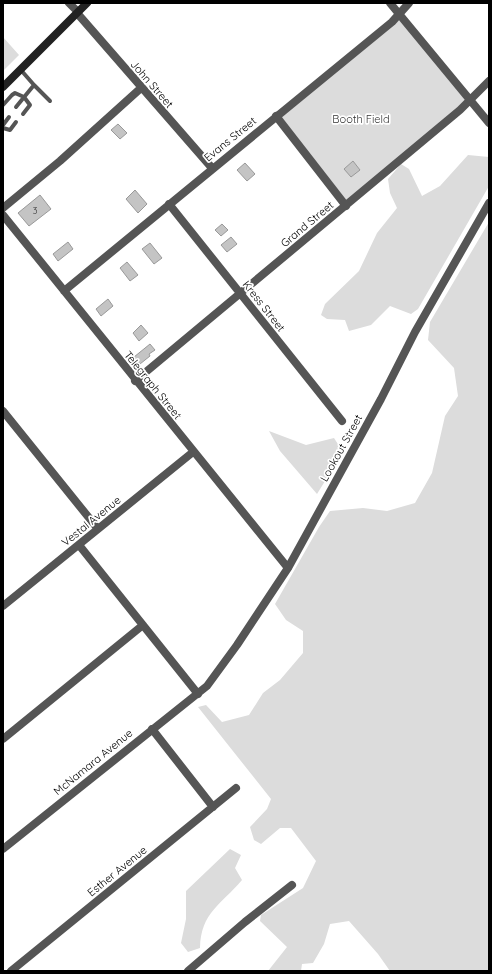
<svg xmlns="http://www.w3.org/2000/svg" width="492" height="974" viewBox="0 0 492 974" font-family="Quicksand,sans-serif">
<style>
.green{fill:#dcdcdc}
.building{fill:#c4c4c4;stroke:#999}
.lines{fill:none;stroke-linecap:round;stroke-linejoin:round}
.service{stroke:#555;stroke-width:4}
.minor{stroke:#555;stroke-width:8}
.secondary{stroke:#222;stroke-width:8}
.labels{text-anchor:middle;stroke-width:3.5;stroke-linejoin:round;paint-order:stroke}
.number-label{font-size:9px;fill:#313131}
.street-label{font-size:11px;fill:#000;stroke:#fff}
.park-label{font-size:11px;fill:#333;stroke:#fff}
</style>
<rect width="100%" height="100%" fill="#fff"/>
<path class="green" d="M400,19L467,100L347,201L280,116Z
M3,37L19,55L3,71Z
M468,155L489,157V186L418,309L411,314L390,306L371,325L349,331L345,320L327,319L321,315L325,304L359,271L377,233L397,208L390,193L388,179L401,164L409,169L422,196L440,186Z
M489,222V971H390L378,954L349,921L330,924L324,944L313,963L302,964L301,971H268L287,947L260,921L261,915L303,888L316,861L291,828H280L261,844L254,840L250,827L267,809L271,799L198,707L206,705L222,722L249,715L263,693L280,680L303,653V631L286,620L275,604L319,527L330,511L363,508L387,511L415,503L432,473L445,416L458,396L454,368L428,340L430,322Z
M269,431L306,445L334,438L343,452L317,494L280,451Z
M230,849L241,855L235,868L242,880C221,905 201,912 200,948L188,952L181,943L186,919V891Z"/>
<path class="building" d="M118,124L127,133L120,139L111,130Z
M353,161L360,170L351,177L344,169Z
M245,163L255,174L247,181L237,170Z
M135,190L147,204L138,213L126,199Z
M40,195L51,209L29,226L18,213Z
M222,224L228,230L221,236L215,230Z
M231,237L237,244L227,252L221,245Z
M68,242L73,249L58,261L53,254Z
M150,243L162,258L154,264L142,249Z
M127,262L138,275L130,281L120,268Z
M108,299L113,306L101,316L96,309Z
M141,325L148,333L139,341L133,333Z
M150,344L155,350L149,354L150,356L140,364L134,357Z"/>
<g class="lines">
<path class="service" d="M34,85L50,101
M3,105L12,95L15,93L24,97L30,105L23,114
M16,107L34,85L20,69
M3,125L9,117
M3,128L10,130L16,122"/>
<path class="minor" d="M69,3L78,12
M390,3L489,123
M77,13L212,168
M276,116L346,206
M169,204L342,421
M3,208L60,161L141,88
M3,215L288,568
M64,291L392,22L409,3
M135,381L460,110L489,81
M3,411L98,529
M79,545L198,694
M3,606L193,452
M152,729L213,807
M3,739L143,625
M3,849L207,686L237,645L288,568L381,399L415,332L489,203
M11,971L236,788
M188,971L245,922L292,885"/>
<path class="secondary" d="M3,87L87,3"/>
</g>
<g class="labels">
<g class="number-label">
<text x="35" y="214">3</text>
</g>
<g class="street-label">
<text transform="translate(152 84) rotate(49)" y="4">John Street</text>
<text transform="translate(230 139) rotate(-39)" y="4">Evans Street</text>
<text transform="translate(307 224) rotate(-40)" y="4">Grand Street</text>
<text transform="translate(264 306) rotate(52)" y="4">Kress Street</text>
<text transform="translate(153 385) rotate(51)" y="4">Telegraph Street</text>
<text transform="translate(341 448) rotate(-61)" y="4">Lookout Street</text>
<text transform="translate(91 521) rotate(-39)" y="4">Vestal Avenue</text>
<text transform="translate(93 762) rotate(-39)" y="4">McNamara Avenue</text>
<text transform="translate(117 871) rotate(-39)" y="4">Esther Avenue</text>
</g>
<g class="park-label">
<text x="361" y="123">Booth Field</text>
</g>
</g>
<rect width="492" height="974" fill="none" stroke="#000000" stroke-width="8"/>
</svg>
